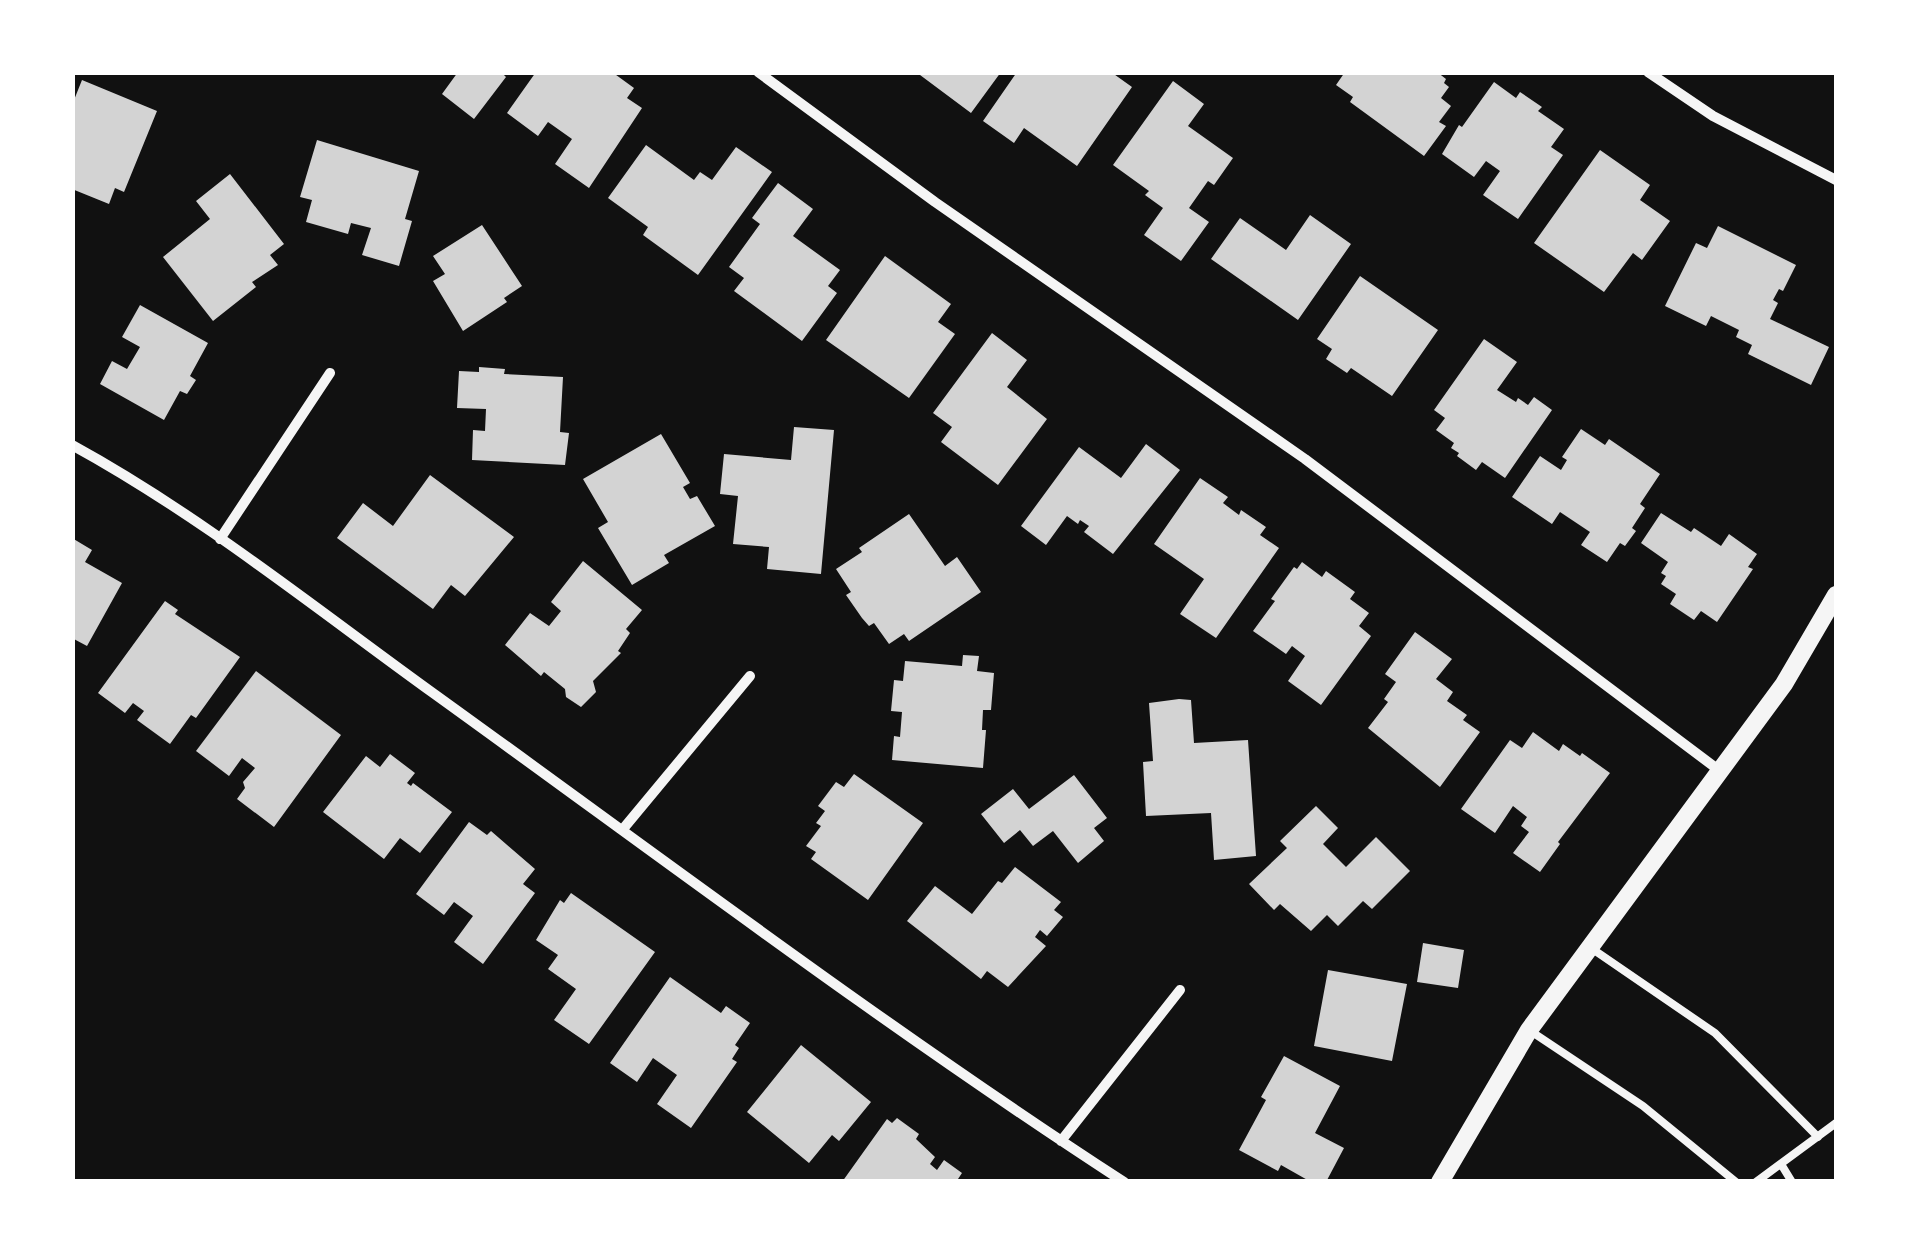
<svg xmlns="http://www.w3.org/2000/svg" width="1909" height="1254" viewBox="0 0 1909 1254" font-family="'IBM Plex Sans',sans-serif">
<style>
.building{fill:#d3d3d3}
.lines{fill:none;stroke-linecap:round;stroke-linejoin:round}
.service{stroke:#f5f5f5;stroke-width:8}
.minor{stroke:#f5f5f5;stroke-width:10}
.tertiary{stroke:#f5f5f5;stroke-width:18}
</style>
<rect width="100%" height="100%" fill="#111"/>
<path class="building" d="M458,72H501L506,77L474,119L442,94Z
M536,72H612L634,88L627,98L642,108L589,188L555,164L572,139L548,122L538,136L507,113Z
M916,72H1001L971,113Z
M1017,72H1111L1132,87L1077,166L1024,128L1014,143L983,121Z
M1345,72H1437L1446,79L1444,83L1449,87L1441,98L1451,106L1439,122L1446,126L1424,156L1350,102L1353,97L1336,85Z
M82,80L157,111L124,192L115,188L109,204L72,189V105Z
M1173,81L1204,104L1188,126L1233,158L1214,185L1208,181L1189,208L1209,222L1181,261L1144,235L1163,208L1145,195L1149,191L1113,165Z
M1494,82L1516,98L1520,92L1542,107L1538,111L1564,129L1551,147L1563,155L1518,219L1483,195L1500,171L1486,161L1474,177L1442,154L1459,125L1462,127Z
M317,140L419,171L405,219L412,221L399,266L362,255L371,228L351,223L348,234L306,222L312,200L300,197Z
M646,145L694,180L700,172L712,180L736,147L772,172L698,275L643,235L648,227L608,198Z
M1600,150L1650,185L1640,200L1670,221L1642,260L1633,253L1604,292L1534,243Z
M230,174L284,244L270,255L278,265L252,282L256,287L213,321L163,257L210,219L196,201Z
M778,183L813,209L793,236L840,270L828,286L837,293L802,341L734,291L744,278L729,267L760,224L752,218Z
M1310,215L1351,244L1298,320L1211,259L1240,218L1286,250Z
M482,225L522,286L504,298L507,302L463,331L433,281L445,274L433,256Z
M1718,226L1796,265L1783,291L1779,289L1773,300L1778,303L1770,319L1829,347L1811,385L1748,354L1752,345L1736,337L1739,330L1711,316L1706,326L1665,306L1696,243L1707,248Z
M885,256L951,304L938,322L955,334L909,398L826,340Z
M1360,276L1438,330L1392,396L1351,368L1347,373L1326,359L1332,349L1317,339Z
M140,305L208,343L190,376L196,380L187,394L180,391L164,420L100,384L112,361L127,369L140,347L122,337Z
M992,333L1027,360L1007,387L1047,419L998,485L941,442L952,427L933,413Z
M1484,339L1517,362L1497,390L1516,402L1518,398L1528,405L1534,397L1552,410L1505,478L1482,462L1476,470L1457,456L1459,453L1451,448L1454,443L1436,430L1445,418L1434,410Z
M479,367L505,369L504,374L563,377L560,432L569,433L565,465L472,460L473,430L485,431L486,409L457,408L459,371L479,372Z
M794,427L834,430L821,574L767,569L769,547L733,544L738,496L720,494L724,454L791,460Z
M1581,429L1605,445L1609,439L1660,474L1640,504L1645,508L1632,528L1636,531L1625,546L1620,543L1607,562L1581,545L1590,532L1560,512L1552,524L1512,497L1540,456L1561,470L1567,460L1562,457Z
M661,434L690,483L683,487L690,499L697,496L715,526L664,555L669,563L632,585L598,528L608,522L583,479Z
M1146,444L1180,470L1113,554L1084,532L1089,526L1080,520L1078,524L1067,516L1046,545L1021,526L1079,447L1121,478Z
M430,475L514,537L465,596L451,585L433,609L337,538L363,503L393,526Z
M1200,478L1228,497L1223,503L1239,515L1241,510L1266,527L1260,535L1279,548L1216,638L1180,614L1204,579L1154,544Z
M1661,513L1691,532L1694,528L1721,546L1729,534L1757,554L1748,567L1753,569L1717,622L1701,611L1694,620L1670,604L1676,594L1661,584L1666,576L1661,573L1668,562L1641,543Z
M909,514L945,566L957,557L981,592L909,641L904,634L889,644L874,623L869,626L862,618L846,595L851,592L836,569L862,552L859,548Z
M72,538L92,550L85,562L122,583L87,646L72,638Z
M583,561L642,610L626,629L630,633L618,651L621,653L593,681L596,692L581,707L566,697L565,689L544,672L541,676L505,645L530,613L549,626L561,611L551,602Z
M1302,562L1322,577L1326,571L1355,592L1350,599L1369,613L1359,626L1371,636L1321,705L1288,681L1305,656L1292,646L1286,654L1253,631L1275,601L1271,599L1294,567L1297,569Z
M165,601L178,610L175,614L240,657L196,718L191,715L170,744L137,720L144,711L133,703L125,713L98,693Z
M1415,632L1452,659L1436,679L1453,692L1447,701L1467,715L1463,720L1480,732L1440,787L1368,728L1388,702L1384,699L1396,682L1385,674Z
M963,655L979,656L977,671L994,673L991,710H983L982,730H986L983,768L892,760L894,736L900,737L902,712L891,711L894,680L903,681L905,661L962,666Z
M256,671L341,735L274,827L237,799L245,788L243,782L255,768L242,758L229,776L196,751Z
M1179,699L1191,700L1194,743L1248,740L1256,856L1214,860L1211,813L1146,816L1143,762L1153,761L1149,703Z
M1533,732L1559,751L1563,744L1580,756L1582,753L1610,773L1558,842L1560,844L1540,872L1513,853L1529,832L1521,826L1527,817L1513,806L1495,833L1461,809L1510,740L1522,748Z
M390,754L415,773L407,783L411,786L413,783L452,812L420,853L400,838L384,859L323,812L366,756L380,767Z
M854,774L923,823L868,900L811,859L816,852L806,846L821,826L816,823L825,811L818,806L836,782L844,787Z
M1074,775L1107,818L1094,828L1104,841L1078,863L1053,831L1033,846L1020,830L1004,843L981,814L1013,789L1029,809Z
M1316,806L1338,828L1323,844L1346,867L1376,837L1410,871L1372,909L1363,901L1338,926L1327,915L1311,931L1280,904L1274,910L1249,884L1287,848L1280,841Z
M469,822L487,835L491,831L535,869L523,884L535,893L483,964L454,942L473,916L454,902L444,915L416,894Z
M1015,867L1061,902L1054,910L1063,917L1047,936L1040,930L1035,937L1046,946L1008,987L987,971L981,979L907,921L935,886L972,914L998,881L1002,883Z
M571,893L655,952L589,1044L554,1020L576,989L548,969L558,955L536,940L560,900L564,903Z
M1423,943L1464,950L1458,988L1417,982Z
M1328,970L1407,984L1392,1061L1314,1046Z
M670,977L721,1013L726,1006L750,1023L735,1045L739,1048L732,1059L737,1062L691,1128L657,1104L677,1075L653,1058L637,1082L610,1063Z
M801,1045L871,1102L839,1141L832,1135L809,1163L747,1112Z
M1284,1056L1340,1086L1315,1133L1344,1148L1326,1182H1311L1281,1165L1278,1171L1239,1150L1266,1100L1261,1097Z
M897,1118L919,1134L916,1139L935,1157L930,1164L937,1170L944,1160L962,1173L956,1182H842L887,1119L892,1123Z"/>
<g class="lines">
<path class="service" d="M1591,948L1715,1033L1818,1137
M1529,1030L1643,1106L1736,1182
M1781,1164L1792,1182
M1756,1182L1836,1123"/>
<path class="minor" d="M758,72L935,202L1305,459L1720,771
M1648,72L1713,116L1836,180
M72,445C200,515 315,608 433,693C662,858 887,1028 1124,1182
M220,539L330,373
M623,829L750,676
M1061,1141L1180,990"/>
<path class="tertiary" d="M1440,1182L1529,1030L1784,684L1836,595"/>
</g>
<rect width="1909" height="1254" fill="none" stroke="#ffffff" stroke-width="150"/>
</svg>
